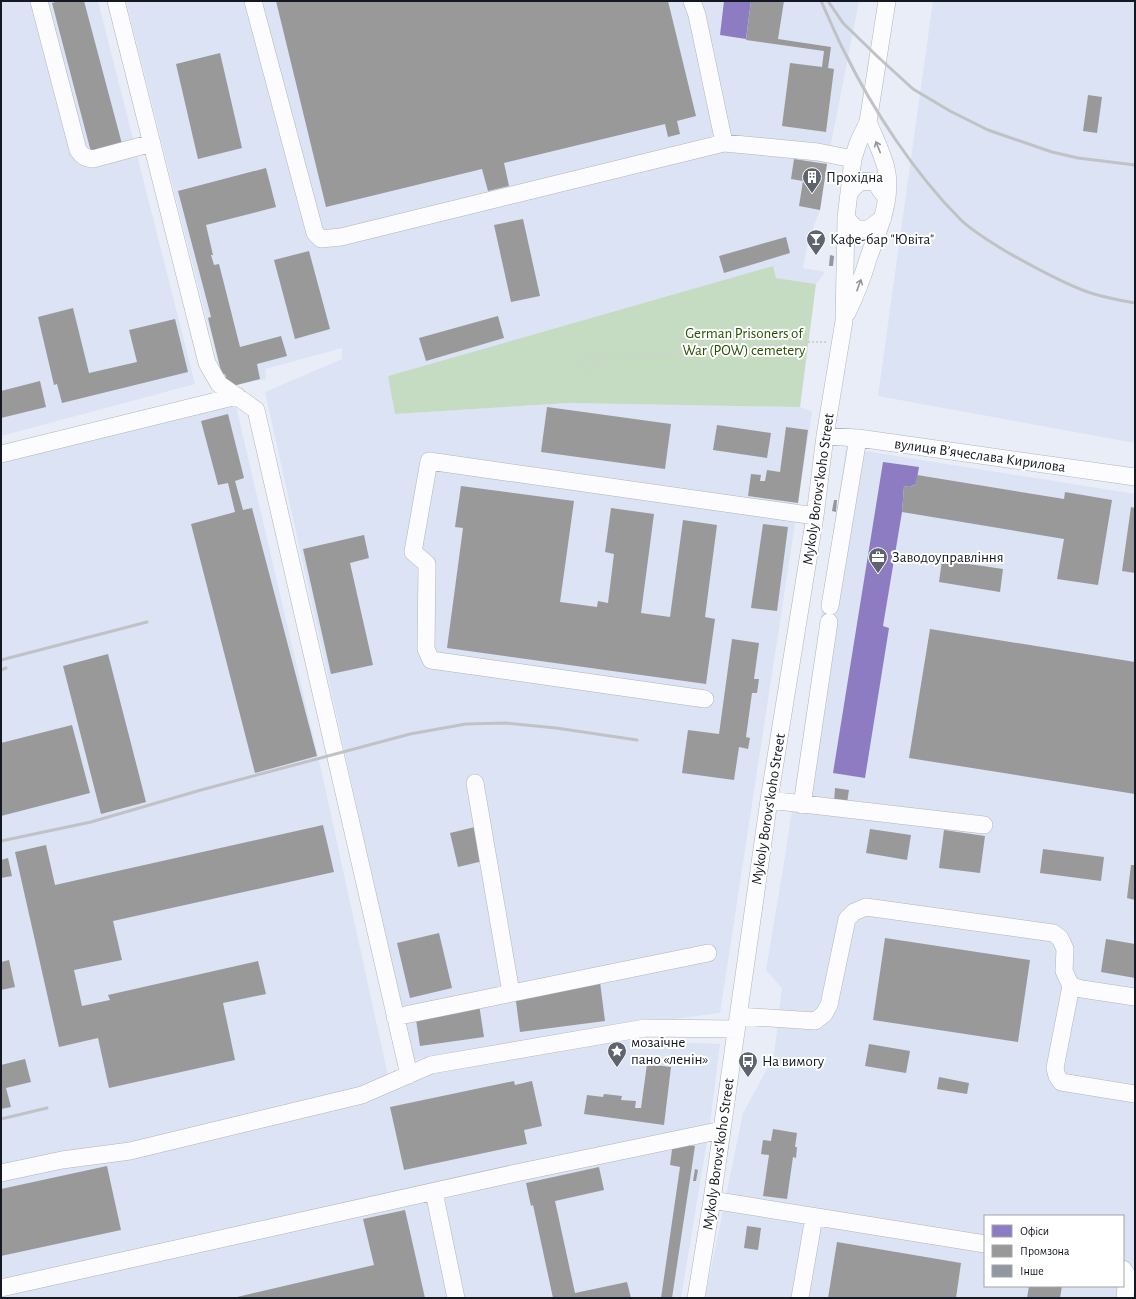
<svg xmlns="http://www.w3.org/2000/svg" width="1136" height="1299" viewBox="0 0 1136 1299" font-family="'Alegreya Sans',sans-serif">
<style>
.built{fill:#dbe3f4;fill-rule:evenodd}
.green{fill:#c5dbc2}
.offices{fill:#8e7cc3}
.industry{fill:#999}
.building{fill:#9397a1}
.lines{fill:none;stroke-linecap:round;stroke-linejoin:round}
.minor-casing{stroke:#afb4bd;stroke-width:18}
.path{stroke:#cfd1d3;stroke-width:2;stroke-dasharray:2 2;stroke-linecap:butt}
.minor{stroke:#fcfcfe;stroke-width:17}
.rail{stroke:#c0c2c5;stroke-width:3}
.oneway{stroke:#93959b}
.labels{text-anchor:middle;stroke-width:4;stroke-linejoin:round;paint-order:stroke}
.poi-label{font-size:15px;fill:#131822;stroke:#fff;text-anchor:start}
.park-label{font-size:15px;fill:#265200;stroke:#fff}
.street-label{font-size:15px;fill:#131822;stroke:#fff}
</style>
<rect width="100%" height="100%" fill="#e8edf7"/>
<path class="built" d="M1,1H98L195,384L1,436Z
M126,1H859L827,164L820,210L808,241L803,268L825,272L816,284L776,278L773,266L388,376L395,414L569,403L800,407L812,412L720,1013L602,1028L413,1060L265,392L342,359V348L265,369L266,379L224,387Z
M933,1H1135V443L878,396Z
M235,402L322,774L388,1076L617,1040L720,1044L710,1123L681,1298H1V463Z
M846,448L1135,494V1298H705L743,1113L774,1056L782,988L766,970L785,857ZM985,1216H1123V1286H985Z"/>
<path class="green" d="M773,266L776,278L816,284L800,407L569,403L395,414L388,376Z"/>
<path class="offices" d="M724,1H751L746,39L720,35Z
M883,462L919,467L916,484L909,487L904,486L902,512L883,626L889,628L865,778L833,773Z"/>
<path class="industry" d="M59,1H84L122,144L91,152L52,3Z
M276,1H668L696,116L677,121L680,134L668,137L665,124L504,163L509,186L488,191L482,169L326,207Z
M751,1H784L778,39L831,47L828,68L834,69L826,132L782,126L790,63L822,67L824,51L746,40Z
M220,53L242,148L198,159L176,64Z
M1088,95L1102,97L1097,133L1083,131Z
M794,159L827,164L820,210L799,206L803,181L791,179Z
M266,168L276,207L206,225L213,255H211L214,265L219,264L240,347L281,336L287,356L257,364L260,379L233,386L229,384L228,380L227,381L225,374L222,375L208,318L211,317L209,309L178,191Z
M523,219L540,296L511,302L494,225Z
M786,237L790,253L724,273L719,256Z
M309,251L330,329L295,339L274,260Z
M73,308L89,373L137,362L129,330L175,319L188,372L62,403L57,384L54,385L38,317Z
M498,316L504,338L426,361L419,338Z
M40,381L46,407L1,418V391Z
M547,407L671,424L665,469L541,452Z
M228,414L244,478L235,481L243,510L252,508L317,756L255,773L191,524L235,512L228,483L218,485L201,421Z
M717,425L771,433L767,458L713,450Z
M786,427L808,430L798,503L748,496L751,474L761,475L760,481H765L767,470L780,472Z
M917,475L1064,499L1065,492L1112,500L1098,585L1057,579L1064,539L902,512L904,486L909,487L916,484Z
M461,486L574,501L560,602L597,607L598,601L608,603L614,554L605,552L611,508L654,514L641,613L670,617L683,520L717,525L705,617L715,619L706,684L447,648L463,528L455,527Z
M1131,507L1135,508V573L1122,571Z
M763,524L788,527L777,611L751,608Z
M364,535L369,558L350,563L373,665L331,674L303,549Z
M942,560L1003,569L1000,592L939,582Z
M930,629L1135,662V794L909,758Z
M732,639L759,643L754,679H759L757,693H752L746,737L750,738L748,749L739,747L734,780L682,773L688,730L719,734Z
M108,654L146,802L101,814L63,666Z
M72,725L90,793L1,816V743Z
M835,788L849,790L847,803L834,802Z
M323,825L334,872L113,921L122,960L74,970L82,1006L110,1000L108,995L258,961L266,994L223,1003L235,1060L109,1088L98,1038L59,1047L15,852L46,845L55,885Z
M475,827L483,861L458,867L450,833Z
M870,829L911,835L907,860L866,853Z
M944,830L985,836L980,873L939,868Z
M1043,849L1104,857L1101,881L1040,873Z
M8,858L12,876L1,878V860Z
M1131,865H1135V900L1127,898Z
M439,933L452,988L410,998L397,943Z
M885,938L1030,960L1018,1042L873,1020Z
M1106,939L1135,944V978L1101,972Z
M9,960L15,987L1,990V962Z
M600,982L605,1021L520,1032L515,994Z
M479,1004L484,1037L420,1046L415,1013Z
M869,1044L910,1051L906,1073L865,1066Z
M25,1059L31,1082L6,1088L11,1107L1,1109V1065Z
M647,1064L671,1067L664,1125L584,1114L587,1095L603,1097L604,1094L622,1096L621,1100L636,1101L635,1108H641Z
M939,1077L969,1083L967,1094L937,1089Z
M514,1081L515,1085L532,1081L542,1126L524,1130L527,1144L404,1170L390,1107Z
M773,1129L797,1133L795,1147H797L796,1158L793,1157L787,1199L763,1196L769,1155L761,1154L763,1140L771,1141Z
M673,1142L695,1146L672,1298H661L680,1167L670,1165Z
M107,1166L121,1230L1,1256V1189Z
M599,1167L604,1190L555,1201L575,1293L627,1282L631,1298H553L533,1205L531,1206L526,1183Z
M695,1169L698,1170L696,1181H693Z
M405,1210L425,1298H233L374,1265L363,1219Z
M747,1226L761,1228L758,1250L744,1248Z
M837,1242L961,1263L956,1298H828Z
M1029,1286H1062L1060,1298H1027Z"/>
<path class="building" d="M830,255L834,256L833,266H829Z
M834,500H837L836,512L832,511Z"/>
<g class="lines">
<defs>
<path id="minor" d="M39,1L78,150C82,156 85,158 93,159L152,143
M116,1L207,363L219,384L256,410L409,1075
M253,1L315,233L321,239L341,237L724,143L818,152L853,159
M692,1L697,15L724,143
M849,193L860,181L875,182L886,198
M846,218L856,229H869L883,218
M847,313C856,295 863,276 869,256C879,229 893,197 886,168C882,152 874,137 868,122
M825,436L858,438L1135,477
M1,454L237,396
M830,606L858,438
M705,699L431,660L426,649L427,564L413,552L429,461L815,516
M475,783L511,993
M769,800L984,825
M802,805L829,622
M1071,986L1082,989L1135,997
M738,1016L815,1021L824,1014L829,1005L847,919L854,912L866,907L1053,933L1060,938L1065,949L1064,971L1071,986L1055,1068L1057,1076L1061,1082L1135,1094
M395,1017L708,953
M1,1173L62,1160L130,1151L362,1095L431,1065L645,1028L736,1029
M434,1192L456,1298
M712,1200L985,1244
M1123,1269L1127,1275L1125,1298
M1,1288L516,1173L722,1130
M696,1298L712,1200L769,800L815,516L825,436L844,321L846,218L853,159L858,143L868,122L887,1
M800,1298L814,1217"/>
</defs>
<use href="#minor" class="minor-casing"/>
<path class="path" d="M598,359L596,367L592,369L587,370L583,366L582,360L585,356L594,355L598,359L808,342H827"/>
<use href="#minor" class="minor"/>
<path class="rail" d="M821,1C829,18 836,36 845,53C873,110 915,174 960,219C973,232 991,242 1007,252C1032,266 1058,281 1085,291C1101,297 1118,300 1135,303
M828,1L843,23L878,57L913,89L950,111L988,130L1052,152L1078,158L1135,165
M1,660L147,622
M1,670L6,668
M1,841L91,822L201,790L410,734L466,724L506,723L556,728L637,740
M1,1119L47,1108"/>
</g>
<defs><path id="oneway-shaft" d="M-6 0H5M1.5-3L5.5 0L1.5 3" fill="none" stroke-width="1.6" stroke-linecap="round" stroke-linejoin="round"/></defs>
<g class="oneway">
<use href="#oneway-shaft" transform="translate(878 147) rotate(-112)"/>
<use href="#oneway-shaft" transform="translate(859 285) rotate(-70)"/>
</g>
<defs>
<symbol id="building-pin" viewBox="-11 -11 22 30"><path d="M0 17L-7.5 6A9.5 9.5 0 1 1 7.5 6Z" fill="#5e636d" stroke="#fff"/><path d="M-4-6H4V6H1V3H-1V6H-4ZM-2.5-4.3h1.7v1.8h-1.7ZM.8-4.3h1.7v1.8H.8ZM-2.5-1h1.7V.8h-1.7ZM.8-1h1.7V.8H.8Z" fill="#fff"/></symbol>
<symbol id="bar-pin" viewBox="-11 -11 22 30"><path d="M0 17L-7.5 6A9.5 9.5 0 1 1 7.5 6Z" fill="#5e636d" stroke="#fff"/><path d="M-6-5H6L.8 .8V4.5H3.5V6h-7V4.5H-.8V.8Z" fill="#fff"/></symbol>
<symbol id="office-pin" viewBox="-11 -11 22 30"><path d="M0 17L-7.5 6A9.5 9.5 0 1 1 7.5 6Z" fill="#5e636d" stroke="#fff"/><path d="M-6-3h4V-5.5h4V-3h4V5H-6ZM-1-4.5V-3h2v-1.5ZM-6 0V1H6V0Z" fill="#fff"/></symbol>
<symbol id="sight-pin" viewBox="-11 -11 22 30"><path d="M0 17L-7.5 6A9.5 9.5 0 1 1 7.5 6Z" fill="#5e636d" stroke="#fff"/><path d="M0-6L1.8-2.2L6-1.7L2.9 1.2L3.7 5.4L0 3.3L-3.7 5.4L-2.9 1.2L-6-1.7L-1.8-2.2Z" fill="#fff"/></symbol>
<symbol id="bus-pin" viewBox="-11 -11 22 30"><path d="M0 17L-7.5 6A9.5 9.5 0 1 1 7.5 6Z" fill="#5e636d" stroke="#fff"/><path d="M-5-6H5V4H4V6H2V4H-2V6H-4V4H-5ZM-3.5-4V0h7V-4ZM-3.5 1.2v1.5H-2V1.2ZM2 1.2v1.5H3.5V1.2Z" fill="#fff"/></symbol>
</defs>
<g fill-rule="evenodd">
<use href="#building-pin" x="801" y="166" width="22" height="30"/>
<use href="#bar-pin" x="805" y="228" width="22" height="30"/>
<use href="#office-pin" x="867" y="546" width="22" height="30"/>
<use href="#sight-pin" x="606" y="1040" width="22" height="30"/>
<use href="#bus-pin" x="737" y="1050" width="22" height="30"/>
</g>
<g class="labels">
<g class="poi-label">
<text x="826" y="182">Прохідна</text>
<text x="830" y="244">Кафе-бар "Ювіта"</text>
<text x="892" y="562">Заводоуправління</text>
<text x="631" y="1047">мозаїчне<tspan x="631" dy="17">пано «ленін»</tspan></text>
<text x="762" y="1066">На вимогу</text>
</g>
<g class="park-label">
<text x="744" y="338">German Prisoners of<tspan x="744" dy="17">War (POW) cemetery</tspan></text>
</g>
<g class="street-label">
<text transform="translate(980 455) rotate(8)" y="5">вулиця Вʼячеслава Кирилова</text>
<text transform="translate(818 489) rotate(-82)" y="5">Mykoly Borovs'koho Street</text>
<text transform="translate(768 809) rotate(-81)" y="5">Mykoly Borovs'koho Street</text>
<text transform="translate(718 1154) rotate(-82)" y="5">Mykoly Borovs'koho Street</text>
</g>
</g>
<rect width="1136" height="1299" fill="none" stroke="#131822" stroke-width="4"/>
<rect x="984" y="1215" width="140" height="72" fill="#ffffff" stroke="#a1a3a7"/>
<rect x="992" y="1225" width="20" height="12" fill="#8e7cc3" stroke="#a1a3a7"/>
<text x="1020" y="1235" font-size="12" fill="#131822">Офіси</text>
<rect x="992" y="1245" width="20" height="12" fill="#999999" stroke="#a1a3a7"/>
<text x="1020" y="1255" font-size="12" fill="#131822">Промзона</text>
<rect x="992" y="1265" width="20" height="12" fill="#9397a1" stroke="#a1a3a7"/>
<text x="1020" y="1275" font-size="12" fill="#131822">Інше</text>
</svg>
